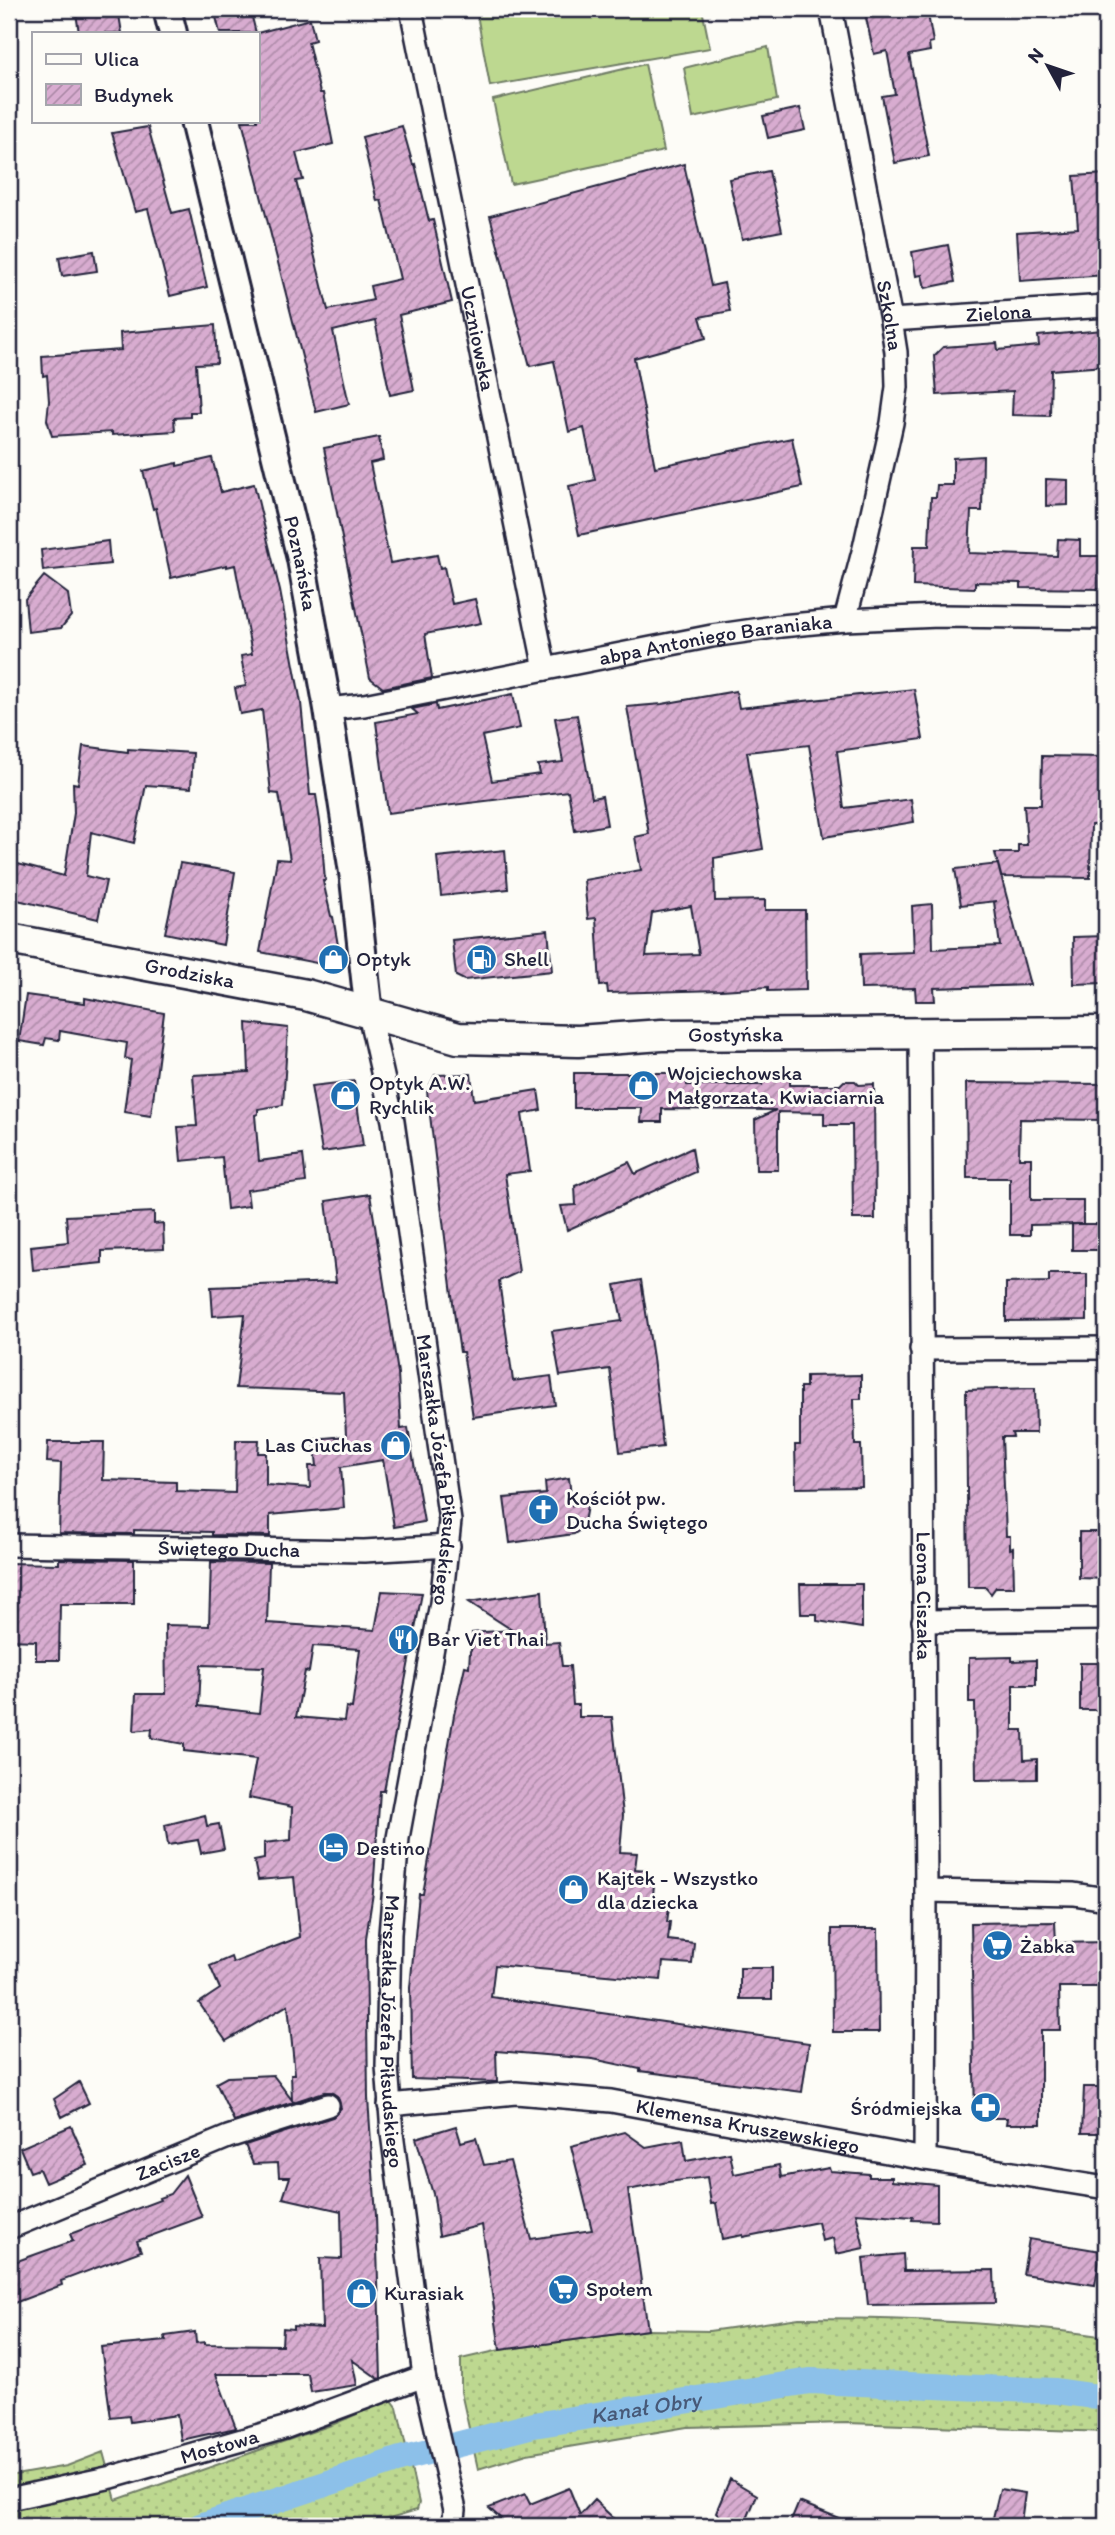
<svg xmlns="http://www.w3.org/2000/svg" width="1115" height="2535" viewBox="0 0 1115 2535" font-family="Itim,sans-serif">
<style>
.grass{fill:url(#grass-dots);stroke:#707d66;stroke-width:2}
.garden{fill:#bdd890;stroke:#707d66;stroke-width:2}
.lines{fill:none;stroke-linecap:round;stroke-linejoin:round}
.canal{stroke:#8cc0e9;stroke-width:26}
.building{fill:url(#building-hatch);stroke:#22223b;stroke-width:2;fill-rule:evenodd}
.minor-casing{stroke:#22223b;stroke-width:26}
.tertiary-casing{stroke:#22223b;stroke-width:32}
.secondary-casing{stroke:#22223b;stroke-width:35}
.minor{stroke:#fdfcf7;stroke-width:21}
.tertiary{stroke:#fdfcf7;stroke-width:26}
.secondary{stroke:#fdfcf7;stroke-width:30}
.labels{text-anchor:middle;stroke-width:6;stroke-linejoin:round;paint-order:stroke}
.street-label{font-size:21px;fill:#22223b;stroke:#fdfcf7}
.poi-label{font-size:21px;fill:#22223b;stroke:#fdfcf7;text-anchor:start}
.water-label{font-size:23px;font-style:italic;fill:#475978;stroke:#fdfcf7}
</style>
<defs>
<pattern id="grass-dots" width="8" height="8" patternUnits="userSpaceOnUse" patternTransform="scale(1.75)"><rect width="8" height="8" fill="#bdd890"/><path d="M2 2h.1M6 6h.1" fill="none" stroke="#a2b97d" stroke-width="1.8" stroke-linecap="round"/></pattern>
<pattern id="building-hatch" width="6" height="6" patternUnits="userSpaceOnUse" patternTransform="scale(1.75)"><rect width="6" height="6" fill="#d8acd0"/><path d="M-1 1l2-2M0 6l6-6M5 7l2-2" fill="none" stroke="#af8caa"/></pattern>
</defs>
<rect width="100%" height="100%" fill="#fdfcf7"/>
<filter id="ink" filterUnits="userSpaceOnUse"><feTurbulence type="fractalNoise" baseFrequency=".0143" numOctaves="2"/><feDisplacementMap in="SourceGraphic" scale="14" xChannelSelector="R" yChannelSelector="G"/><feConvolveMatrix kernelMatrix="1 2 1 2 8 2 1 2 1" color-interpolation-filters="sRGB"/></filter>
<g filter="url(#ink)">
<path class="grass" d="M799,2318C902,2318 1005,2322 1106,2337V2432L847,2423L687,2427L527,2454L478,2469L461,2392V2359L500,2350L648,2330L709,2331Z
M391,2399L397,2407L419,2503L417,2510L362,2526H9V2476L67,2466L103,2452L116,2500L334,2424Z"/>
<path class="garden" d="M476,9H702L710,48L490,86Z
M768,47L777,100L693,118L684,68Z
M645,64L664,151L511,184L493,100Z"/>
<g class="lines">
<path class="canal" id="s1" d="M200,2526L400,2459L534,2425L810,2381L1056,2391L1106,2398"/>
</g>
<path class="building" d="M104,9H118L122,33H79L76,13Z
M214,9H250L256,33H220Z
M864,9H927L933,42L929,43L930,51L909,55L929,156L895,163L882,96L895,94L887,51L874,54Z
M310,19L315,40L308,42L320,93H323L333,144L296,153L303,180L296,181L328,310L373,300L370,286L400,279L381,200L377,201L362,137L402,126L413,165L415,164L429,221L433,220L452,302L399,315L414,390L390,395L375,321L333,331L349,404L316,412L242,121H257V33Z
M800,108L805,130L768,138L763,116Z
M148,127L172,213L189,209L207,287L170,296L148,209L135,212L112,133Z
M684,164L711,286L724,283L730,311L700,317L706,338L634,358L655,467L792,438L802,487L579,535L569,486L595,480L584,428L569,432L554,361L530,366L490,216Z
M769,171L782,231L742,239L729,179Z
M1106,174V275L1020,281L1017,232L1078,228L1074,176Z
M948,245L955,282L925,288L922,275L916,276L912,252Z
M94,251L97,271L62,276L59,257Z
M215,325L217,363L196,364L199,412H190V417L174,418L175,431L112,435V432L52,436L47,420L49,401L47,375L43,376L42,356L121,350L120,333Z
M1102,330L1105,366L1051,370L1050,416L1012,415L1013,391L937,395L934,356L943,347L997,343L998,350L1039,346L1038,336Z
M379,437L383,460L370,463L390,563L437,555L440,568L444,567L452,604L475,599L481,623L425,634L432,678L383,688L370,678L324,448Z
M983,456L982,511H971L969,553L1057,556L1058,539L1080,540V556H1101L1100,589L1021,588V583L975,582V588L913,586L914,546H929L931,497H936L937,485H953V458Z
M212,458L221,492L254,484L280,591L301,703L310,795H316L321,828L325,881H323L331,916L333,917L342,968L260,952L277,859L290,860L279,794L271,793L262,710L240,714L235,688L246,686L241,656L252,654L235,565L227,567V565L171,578L156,508L153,509L143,471L177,463V466Z
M1046,479L1068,480V505L1046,506Z
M108,541L110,564L43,571L41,550Z
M44,576L68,594L71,616L61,628L28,632L25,599Z
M914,689L923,739L837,751L844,808L911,799L914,822L824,837L809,745L747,752L763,849L714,858L715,901L765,900V910H805L806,990L768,991V987L721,990L608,993L607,985L600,986L596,918L588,919L584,880L641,870L635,837L649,834L627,707L662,704L736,691L739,708ZM691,906L699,954L646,956L652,913Z
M513,694L520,728L482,736L492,781L540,774L538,765L563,762L555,718L577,715L592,798L602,796L607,825L575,831L568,791L388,813L376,722L418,714L412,709L436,704L437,710Z
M83,746L128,752V749L193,753L191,788L146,785L134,843L91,832L86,876L106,881L98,919L9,898L14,863L64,876L74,813L73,783L78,784Z
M1042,756L1106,757V824L1091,825L1090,878L1001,877L995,853H1018V845H1027L1024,805H1041Z
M505,850L508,889L441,896L437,857Z
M180,863L235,872L223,945L165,933Z
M998,864L1030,985L934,988L935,1001H916L915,988L861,989L860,954L914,952L912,906L932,904L933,949L1000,946L994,902L997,901L961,905L955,869Z
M548,930L552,971L464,980L456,976L452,940Z
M1106,936V983L1074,984L1073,937Z
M26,995L85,1003V998L164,1013L151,1116L124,1112L131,1060L125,1058L127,1043L60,1031L59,1040L46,1038L44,1045L19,1041Z
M247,1023L288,1028L283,1105L258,1109V1114L255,1115L259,1161L303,1155L306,1182L247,1190L249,1206L227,1209L222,1157L181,1161L178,1127L197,1126L193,1075L249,1072Z
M762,1071H790V1085H840L844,1081H855L859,1085L874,1084L875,1219H853L852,1125H824V1113L778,1112V1170H756L755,1120L776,1110L662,1109V1122H641L642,1108H574V1073H686L687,1085H762Z
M471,1074L474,1100L538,1090L541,1110L522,1114L530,1171L505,1174L519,1272L499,1281L513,1381L551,1376L555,1405L473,1417L463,1352H460L455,1319L427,1091L435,1075Z
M354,1081L363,1146L322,1152L311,1086Z
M966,1083L1106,1084V1120L1020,1119L1019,1158H1031V1200H1083V1224L1030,1225V1235H1010V1178H967Z
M692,1148L696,1172L567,1230L561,1206L576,1205L575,1186L629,1162L635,1174Z
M370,1194L398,1373L401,1429L408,1428L424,1522L394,1527L383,1460L341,1467L344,1508L270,1515V1536L212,1535V1532L134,1530V1534L59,1533L61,1463L47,1462L48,1442H104L103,1480L176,1482V1491L235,1493L236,1440H259L258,1453H266V1485L310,1488L309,1466H317L314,1439L346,1436L344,1392L236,1388L245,1314L213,1316L211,1287L336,1282L326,1201Z
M154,1212V1224L163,1223L164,1249L102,1251V1263L33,1270L31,1246L68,1242L66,1216Z
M1072,1224H1100V1250H1072Z
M1049,1274H1087V1320L1006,1321V1283L1049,1282Z
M641,1280L653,1358L663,1447L620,1452L610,1369L560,1376L552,1331L622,1321L615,1285Z
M861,1375V1399H854L855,1445H861L862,1487L796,1488L795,1445H800V1387H806V1376Z
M1035,1388L1036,1433H1012L1013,1437H1002L1006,1536H1010V1549L1013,1548L1014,1587H996L991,1594L985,1587H968L966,1390Z
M569,1478L572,1505L589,1495L583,1528L574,1534L510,1543L504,1498L546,1494L545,1482Z
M1079,1532H1106V1579L1079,1578Z
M59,1559L134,1560V1604H60L59,1660H36V1641L9,1640V1563L59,1564Z
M211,1562L269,1563L267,1623L375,1630L382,1591L422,1593L384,1791H380L373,1893L366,1938L368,2098L376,2216L381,2378L379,2379L352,2360L357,2385L311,2392L308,2374H216L236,2428L181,2440L177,2415L130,2422L129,2416L111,2418L101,2347L166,2341L165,2336L195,2332L196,2343L205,2342V2344L282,2345L283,2328L293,2329V2326L322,2328L320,2258L342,2259L341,2211L283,2198L290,2177H279L278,2163L253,2164L245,2145L333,2117L341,2108L337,2096L331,2092H324L234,2121L216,2083L227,2077L273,2075L292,2100L291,2074H295L288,2005L226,2041L199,2003L220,1989L210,1966L231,1957L233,1963L300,1937L294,1877L258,1880L254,1861L264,1859V1843L291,1840L292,1807L249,1798L256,1759L184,1751V1744L151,1738L152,1729L134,1731L136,1694H166L165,1625L209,1626ZM313,1646L360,1649L352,1708L346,1707L344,1721L296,1717L305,1671L309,1672ZM201,1665L264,1667L259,1713L199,1706Z
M800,1584H862V1628L817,1621V1614H801Z
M542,1591L545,1643L559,1642L562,1666H570L573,1705H579V1717H612L623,1815L620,1852L637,1853L635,1869L648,1870L647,1884L654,1885L652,1905L669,1907L667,1922H670L668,1940L694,1943L692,1964L663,1962L661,1980L495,1965L491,1997L809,2043L802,2092L640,2071V2069L593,2059L496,2051L497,2082L412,2079L410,1988L419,1894H423L454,1715L465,1666L469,1667L470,1651L473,1647L472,1633L512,1630L469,1602Z
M1012,1657V1661L1036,1660V1685H1013V1730H1023L1024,1760L1037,1759V1779L976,1780L975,1703H969V1658Z
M1080,1663H1106V1710H1080Z
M205,1815L207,1826L219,1824L224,1849L201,1853L198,1840L168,1845L165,1825Z
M1055,1922L1056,1943L1106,1942V1987H1059L1060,2030H1041V2124H1006L1007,2118H975L971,1923Z
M832,1929H878L879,2032H833Z
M740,1968H772V1999H740Z
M79,2082L89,2103L62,2117L54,2099Z
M1084,2087H1106V2133H1082Z
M71,2126L88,2165L45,2183L39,2169L30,2172L20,2148Z
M456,2126L461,2142L476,2138L484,2165L510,2161L531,2239L592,2230L571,2146L625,2132L646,2147L683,2140L686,2161L730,2153L734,2174L779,2165L781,2177L829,2168L830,2171L869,2174V2177H892V2181L937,2185V2221L912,2220L913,2217L856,2213L864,2248L836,2254L833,2238L822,2241L818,2222L743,2237V2235L722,2239L716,2203L711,2204L707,2177L668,2182L628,2190L648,2330L500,2350L482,2225L439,2236L434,2197L416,2138Z
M185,2175L202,2217L137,2241L141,2251L61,2281L62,2285L9,2305V2264L73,2241L70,2234L160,2200L159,2198L170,2194Z
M1029,2239L1101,2251L1095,2285L1023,2274Z
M903,2254L904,2271L994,2270L995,2303L868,2305L863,2258Z
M730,2479L757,2495L747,2519L738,2517L728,2525L716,2512Z
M569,2488L580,2515L594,2500L622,2526H509L489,2508L525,2494L530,2504Z
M1000,2489L1025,2493L1021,2522L1014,2521L1013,2526H991Z
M799,2502L856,2525V2526H789Z"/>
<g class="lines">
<defs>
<g id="minor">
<path id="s2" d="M411,9L545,669"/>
<path id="s3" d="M831,9L891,320L896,352L897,387L892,423L864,548L845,620"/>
<path id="s4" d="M891,320L1106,306"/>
<path id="s5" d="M328,709L364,705L712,636L781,626L845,620L939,616L1106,618"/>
<path id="s6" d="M369,1014L393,1121L450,1521L441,1603L398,1838L390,1934L387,2066L392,2133L424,2376L455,2510L453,2526"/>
<path id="s7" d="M920,1034L926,1891L925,2159"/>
<path d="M921,1349L1106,1348"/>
<path id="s8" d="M9,1545L364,1551L449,1546"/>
<path d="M923,1621L1106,1619"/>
<path d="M926,1891L1074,1894L1106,1899"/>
<path id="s9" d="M389,2105L516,2093L611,2101L925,2159L1106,2188"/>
<path id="s10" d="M9,2228L228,2137L328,2105"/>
<path id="s11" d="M9,2499L112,2477L284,2428L424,2376"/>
</g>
<g id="tertiary">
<path d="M167,9L173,33"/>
<path id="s12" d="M194,121L301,559L328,709L354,879L369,1014"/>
</g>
<g id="secondary">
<path id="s13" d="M9,939L306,995L458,1038L578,1041L662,1035L1106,1032"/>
</g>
</defs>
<use href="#minor" class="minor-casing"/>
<use href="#tertiary" class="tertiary-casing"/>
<use href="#secondary" class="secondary-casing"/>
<use href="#minor" class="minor"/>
<use href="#tertiary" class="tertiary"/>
<use href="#secondary" class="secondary"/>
</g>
</g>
<defs>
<symbol id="shop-disc" viewBox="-11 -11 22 22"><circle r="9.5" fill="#1f6fb2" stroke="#fdfcf7"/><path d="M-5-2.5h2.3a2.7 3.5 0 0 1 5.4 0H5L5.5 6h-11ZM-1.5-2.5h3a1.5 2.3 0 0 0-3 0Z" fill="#fff"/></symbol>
<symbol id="fuel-disc" viewBox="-11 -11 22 22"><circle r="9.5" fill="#1f6fb2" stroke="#fdfcf7"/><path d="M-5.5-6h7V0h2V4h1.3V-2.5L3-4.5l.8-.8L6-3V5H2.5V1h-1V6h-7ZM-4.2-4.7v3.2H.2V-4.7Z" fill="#fff"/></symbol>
<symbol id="church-disc" viewBox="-11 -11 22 22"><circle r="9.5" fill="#1f6fb2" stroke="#fdfcf7"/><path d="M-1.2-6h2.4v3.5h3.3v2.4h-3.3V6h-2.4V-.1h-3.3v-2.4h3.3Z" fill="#fff"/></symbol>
<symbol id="restaurant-disc" viewBox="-11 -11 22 22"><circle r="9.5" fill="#1f6fb2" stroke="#fdfcf7"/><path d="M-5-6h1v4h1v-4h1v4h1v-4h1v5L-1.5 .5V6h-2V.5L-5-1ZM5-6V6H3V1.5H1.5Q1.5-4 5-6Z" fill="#fff"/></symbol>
<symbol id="hotel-disc" viewBox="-11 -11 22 22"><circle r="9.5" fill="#1f6fb2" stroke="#fdfcf7"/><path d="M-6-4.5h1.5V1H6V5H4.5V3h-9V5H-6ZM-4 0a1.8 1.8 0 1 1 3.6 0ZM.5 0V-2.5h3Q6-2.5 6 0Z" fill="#fff"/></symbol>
<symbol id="supermarket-disc" viewBox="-11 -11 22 22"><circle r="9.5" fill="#1f6fb2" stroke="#fdfcf7"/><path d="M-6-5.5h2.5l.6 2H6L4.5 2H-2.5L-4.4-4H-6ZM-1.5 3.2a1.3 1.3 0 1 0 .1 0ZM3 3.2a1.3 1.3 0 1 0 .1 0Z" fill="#fff"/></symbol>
<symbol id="pharmacy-disc" viewBox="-11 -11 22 22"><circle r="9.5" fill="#1f6fb2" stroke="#fdfcf7"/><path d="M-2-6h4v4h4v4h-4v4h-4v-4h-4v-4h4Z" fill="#fff"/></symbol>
</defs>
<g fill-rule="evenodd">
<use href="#shop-disc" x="316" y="942" width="35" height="35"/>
<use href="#fuel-disc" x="464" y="942" width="35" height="35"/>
<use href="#shop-disc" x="626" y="1068" width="35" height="35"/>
<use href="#shop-disc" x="328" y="1078" width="35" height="35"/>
<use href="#shop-disc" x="378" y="1428" width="35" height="35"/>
<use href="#church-disc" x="526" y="1492" width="35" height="35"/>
<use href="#restaurant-disc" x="386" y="1622" width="35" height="35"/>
<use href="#hotel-disc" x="316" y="1830" width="35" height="35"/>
<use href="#shop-disc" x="556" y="1872" width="35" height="35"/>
<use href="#supermarket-disc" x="980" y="1928" width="35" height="35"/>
<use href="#pharmacy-disc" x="968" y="2090" width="35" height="35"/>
<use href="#supermarket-disc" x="546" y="2272" width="35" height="35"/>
<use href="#shop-disc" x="344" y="2276" width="35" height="35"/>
</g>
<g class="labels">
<g class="street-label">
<text dy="7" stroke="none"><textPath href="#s4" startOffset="108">Zielona</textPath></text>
<text dy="7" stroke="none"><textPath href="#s3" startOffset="312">Szkolna</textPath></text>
<text dy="7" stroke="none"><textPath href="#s2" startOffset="336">Uczniowska</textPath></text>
<text dy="7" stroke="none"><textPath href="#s12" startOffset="455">Poznańska</textPath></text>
<text dy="7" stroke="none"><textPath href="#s5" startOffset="394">abpa Antoniego Baraniaka</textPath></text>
<text dy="7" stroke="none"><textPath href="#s13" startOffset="184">Grodziska</textPath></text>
<text dy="7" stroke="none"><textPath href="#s13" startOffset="738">Gostyńska</textPath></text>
<text dy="7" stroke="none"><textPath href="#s6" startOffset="462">Marszałka Józefa Piłsudskiego</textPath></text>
<text dy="7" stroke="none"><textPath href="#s8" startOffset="220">Świętego Ducha</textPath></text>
<text dy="7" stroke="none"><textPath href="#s7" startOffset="562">Leona Ciszaka</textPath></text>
<text dy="7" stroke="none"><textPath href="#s6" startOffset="1029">Marszałka Józefa Piłsudskiego</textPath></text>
<text dy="7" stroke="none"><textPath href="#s9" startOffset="362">Klemensa Kruszewskiego</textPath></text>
<text dy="7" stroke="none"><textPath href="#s10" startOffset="172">Zacisze</textPath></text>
<text dy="7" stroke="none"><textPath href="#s11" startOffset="217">Mostowa</textPath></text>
</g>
<g class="poi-label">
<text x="356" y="966">Optyk</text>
<text x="504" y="966">Shell</text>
<text x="667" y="1080">Wojciechowska<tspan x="667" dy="24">Małgorzata. Kwiaciarnia</tspan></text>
<text x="369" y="1090">Optyk A.W.<tspan x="369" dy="24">Rychlik</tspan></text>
<text x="372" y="1452" text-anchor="end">Las Ciuchas</text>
<text x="566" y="1505">Kościół pw.<tspan x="566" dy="24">Ducha Świętego</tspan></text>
<text x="427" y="1646">Bar Viet Thai</text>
<text x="356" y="1855">Destino</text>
<text x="597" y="1885">Kajtek - Wszystko<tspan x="597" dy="24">dla dziecka</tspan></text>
<text x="1020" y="1953">Żabka</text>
<text x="962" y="2115" text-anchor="end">Śródmiejska</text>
<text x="586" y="2296">Społem</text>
<text x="384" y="2300">Kurasiak</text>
</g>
<g class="water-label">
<text dy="8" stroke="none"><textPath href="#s1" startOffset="462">Kanał Obry</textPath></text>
</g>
</g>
<rect width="1115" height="2535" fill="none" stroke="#fdfcf7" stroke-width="35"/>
<rect x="18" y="18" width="1080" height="2500" fill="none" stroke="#22223b" stroke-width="2.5" filter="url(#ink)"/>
<rect x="32" y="32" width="228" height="91" fill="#fdfcf7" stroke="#a5a5ac" stroke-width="2"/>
<rect x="46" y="54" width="35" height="10" fill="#fdfcf7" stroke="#a5a5ac" stroke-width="2"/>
<text x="94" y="66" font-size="21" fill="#22223b">Ulica</text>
<rect x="46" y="84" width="35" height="21" fill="url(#building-hatch)" stroke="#a5a5ac" stroke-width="2"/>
<text x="94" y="102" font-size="21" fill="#22223b">Budynek</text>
<g transform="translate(1048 66) rotate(310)" stroke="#fdfcf7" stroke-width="5" paint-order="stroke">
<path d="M0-5L12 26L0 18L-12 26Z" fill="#22223b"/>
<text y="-10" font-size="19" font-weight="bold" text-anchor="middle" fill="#22223b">N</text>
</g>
</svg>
